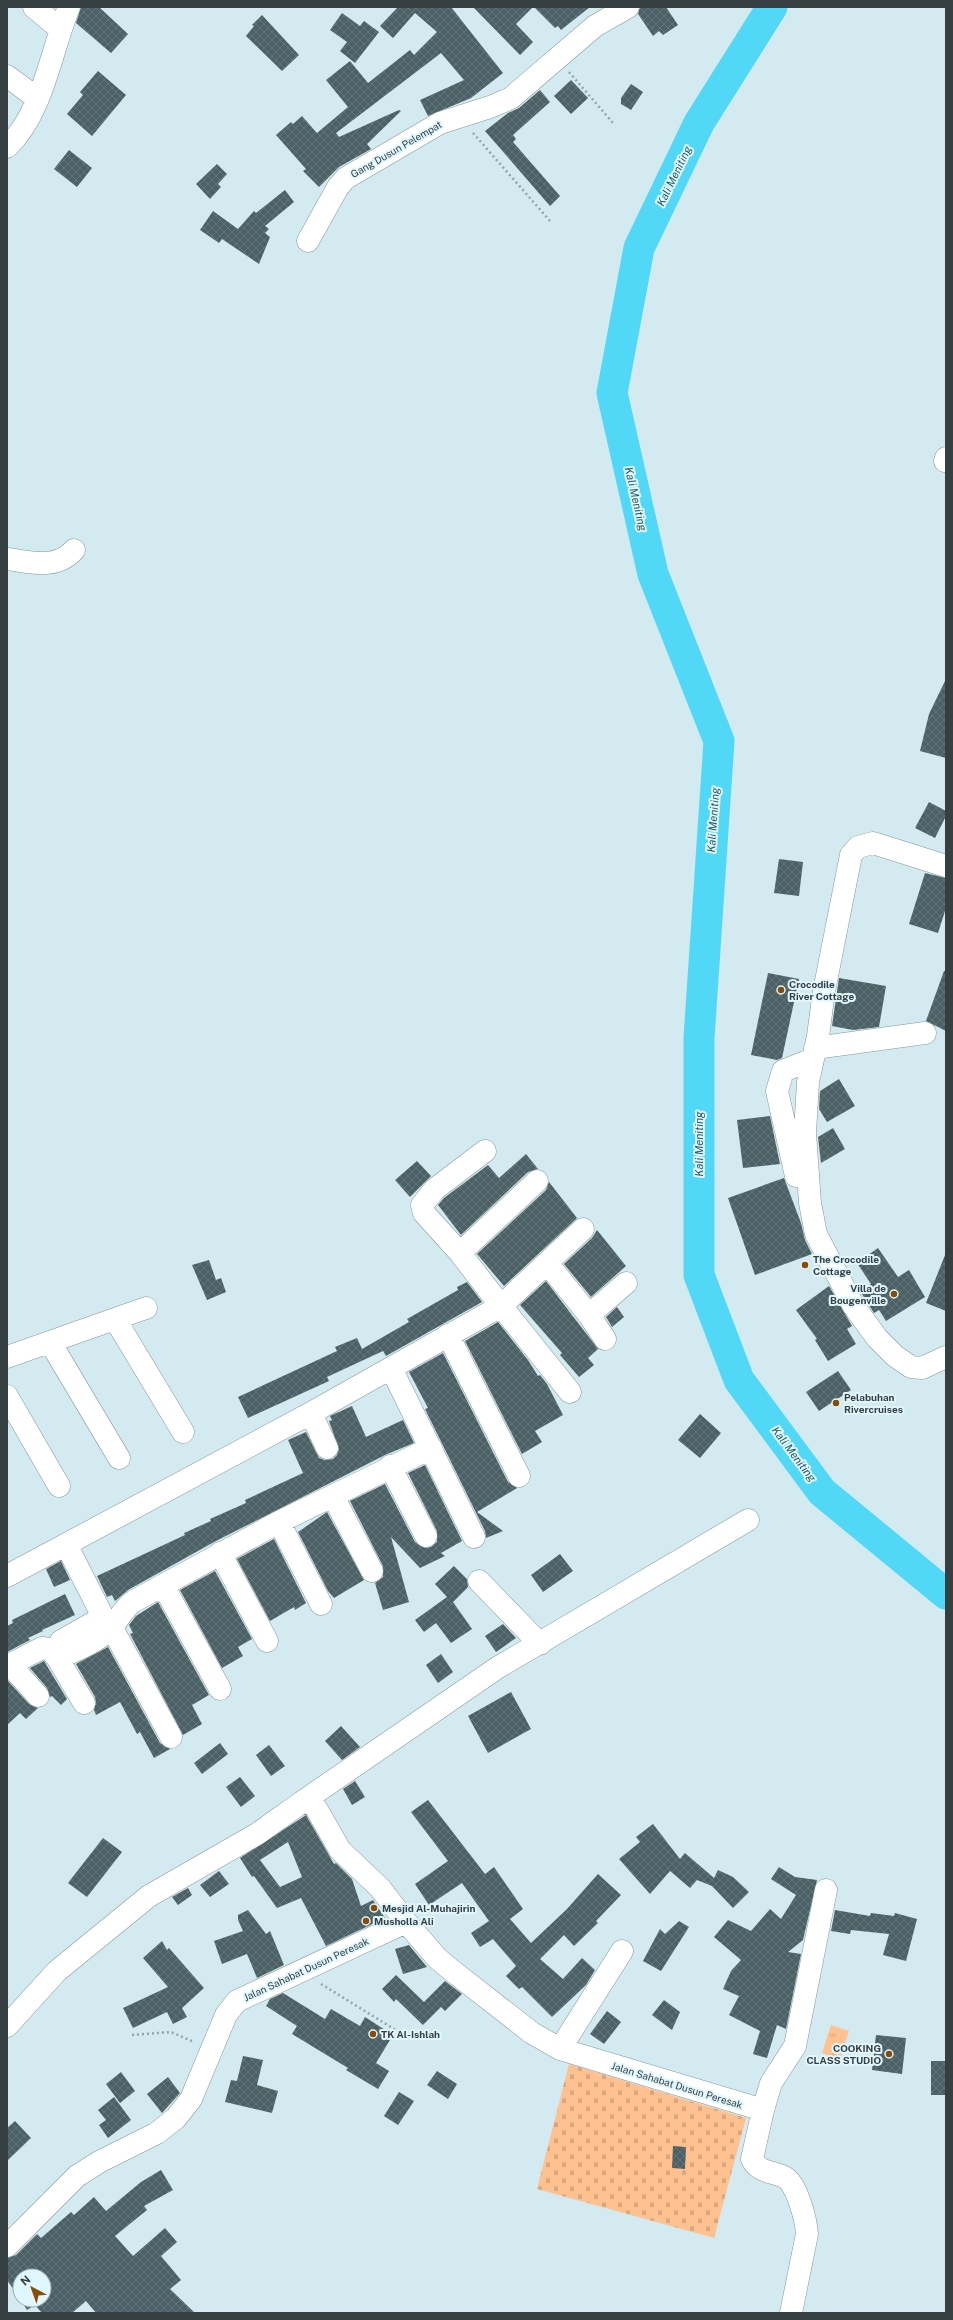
<svg xmlns="http://www.w3.org/2000/svg" width="953" height="2320" viewBox="0 0 953 2320" font-family="'Public Sans',sans-serif">
<style>
.grass{fill:url(#grass-tufts)}
.cemetery{fill:url(#cemetery-stones)}
.lines{fill:none;stroke-linecap:round;stroke-linejoin:round}
.river{stroke:#51d8f7;stroke-width:31}
.building{fill:url(#building-cross-hatch);fill-rule:evenodd}
.minor-casing{stroke:#82979d;stroke-width:23}
.path{stroke:#93a4a9;stroke-width:2.5;stroke-dasharray:2 3;stroke-linecap:butt}
.minor{stroke:#fff;stroke-width:22}
.poi-dot{fill:#884c08;stroke:#e0f7fe;stroke-width:1.5}
.labels{text-anchor:middle;stroke-width:4;stroke-linejoin:round;paint-order:stroke}
.street-label{font-size:10px;fill:#353e41;stroke:#e0f7fe}
.poi-label{font-size:10px;font-weight:bold;fill:#353e41;stroke:#e0f7fe;text-anchor:start}
.water-label{font-size:11px;font-style:italic;fill:#215865;stroke:#e0f7fe}
</style>
<defs>
<pattern id="grass-tufts" width="24" height="20" patternUnits="userSpaceOnUse"><rect width="24" height="20" fill="#fec18f"/><path d="M3 7l-1-3M5 7V3M7 7l1-3M15 17l-1-3M17 17v-4M19 17l1-3" fill="none" stroke="#daa77d"/></pattern>
<pattern id="cemetery-stones" width="16" height="16" patternUnits="userSpaceOnUse"><rect width="16" height="16" fill="#fec18f"/><path d="M2 7V4a2 2 0 0 1 4 0v3zM10 15v-3a2 2 0 0 1 4 0v3z" fill="#daa77d"/></pattern>
<pattern id="building-cross-hatch" width="8" height="8" patternUnits="userSpaceOnUse"><rect width="8" height="8" fill="#4c6166"/><path d="M0 0l8 8M0 8l8-8" fill="none" stroke="#647579"/></pattern>
</defs>
<rect width="100%" height="100%" fill="#d3eaf0"/>
<path class="grass" d="M831,2025L849,2031L840,2059L822,2053Z"/>
<path class="cemetery" d="M569,2064L746,2118L714,2238L537,2189Z"/>
<g class="lines">
<path class="river" d="M772,7L699,123L639,248L612,393L653,574L719,741L699,1038V1275L739,1380L822,1492L946,1594"/>
</g>
<path class="building" d="M81,7H99L128,34L111,53L76,23Z
M398,7H451L503,73L471,98L428,116L420,100L464,80L441,53L336,133L339,137L399,110L401,111L367,144L371,149L339,167L319,187L303,171L306,169L276,135L291,122L293,124L302,116L317,133L348,107L326,80L350,61L368,83L410,50L414,55L437,32L415,13L393,38L380,26Z
M473,7H533L516,24L533,42L520,55Z
M534,7H590L561,30L558,26L555,28Z
M640,7H666L678,25L663,35L659,31L653,36L638,14Z
M342,13L360,26L364,21L379,32L355,63L340,51L347,42L330,30Z
M262,15L299,55L282,71L246,36L254,26L252,25Z
M98,71L126,95L92,136L67,114L83,95L80,92Z
M571,80L588,98L571,114L554,96Z
M631,84L643,92L631,110L621,104V98Z
M540,90L550,102L513,135L516,139L513,142L560,196L550,206L485,131L508,113L519,108Z
M69,150L92,168L77,187L54,169Z
M217,164L227,174L218,184L221,187L210,199L196,184Z
M285,190L294,202L265,226L269,229L265,233L270,237L259,264L222,239L219,243L200,230L213,211L238,229L254,211L256,213Z
M946,679V758L920,751L929,714Z
M929,802L946,811V816L935,838L915,828Z
M779,859L803,862L799,896L774,893Z
M925,873L946,878V908L938,933L909,924Z
M944,971H946V1031L926,1021Z
M768,973L799,979L782,1058L777,1060L751,1055Z
M839,978L886,986L879,1027L853,1030L832,1026Z
M839,1079L855,1106L827,1122L819,1109L820,1091Z
M770,1116L780,1164L743,1168L737,1120Z
M833,1128L845,1149L821,1163L818,1137Z
M526,1154L538,1169L528,1172L461,1235L438,1205L444,1198L488,1165L499,1178Z
M417,1161L431,1176L410,1197L395,1180Z
M784,1178L801,1223L805,1240L812,1254L755,1275L728,1198Z
M549,1182L577,1218L504,1286L477,1254L546,1190Z
M597,1230L626,1266L591,1297L564,1264L592,1238Z
M878,1248L898,1277L909,1270L925,1297L886,1321L879,1310L874,1313L860,1291L871,1284L857,1263Z
M945,1255H946V1311L926,1303Z
M209,1260L216,1280L221,1278L226,1292L207,1300L192,1265Z
M546,1281L598,1349L588,1358L594,1365L579,1377L560,1355L562,1353L520,1305Z
M467,1282L482,1302L386,1356L383,1351L327,1377L329,1381L248,1418L238,1397L337,1351L335,1347L357,1338L362,1349L409,1322L407,1319L458,1290L457,1287Z
M829,1286L852,1326L847,1329L856,1344L828,1361L815,1340L817,1339L796,1310Z
M617,1307L624,1317L612,1327L606,1317Z
M498,1322L528,1360L538,1376L540,1375L547,1384L563,1415L535,1431L542,1442L522,1454L465,1341Z
M443,1353L508,1482L517,1488L477,1512L503,1531L486,1538L485,1531L425,1409L428,1408L409,1372Z
M838,1371L851,1390L819,1411L806,1392Z
M352,1406L366,1437L403,1420L414,1443L385,1455L214,1542L128,1590L115,1601L112,1595L107,1597L97,1576L185,1535L184,1533L211,1521L210,1519L246,1503L245,1500L303,1473L288,1440L306,1432L319,1458L325,1460L333,1459L337,1455L339,1449L329,1421L332,1420L330,1416Z
M700,1414L721,1433L700,1458L678,1440Z
M425,1465L462,1541L441,1553L445,1556L420,1568L391,1537L409,1602L383,1610L375,1583L383,1577V1566L350,1501L385,1484L415,1542L425,1548L431,1547L437,1542V1531L408,1473Z
M327,1512L364,1580L334,1598L328,1591L298,1532Z
M274,1539L306,1603L295,1610L294,1607L270,1621L237,1559Z
M560,1554L573,1571L543,1592L531,1575Z
M61,1561L70,1580L54,1587L46,1569Z
M454,1566L467,1579L468,1587L453,1602L472,1629L451,1643L436,1623L424,1632L415,1620L447,1597L435,1584Z
M215,1571L252,1639L238,1647L243,1656L222,1668L180,1590Z
M65,1594L75,1615L42,1630L43,1631L28,1638L30,1640L7,1652V1626L13,1623L12,1620Z
M158,1602L209,1695L192,1705L202,1724L183,1735L130,1634L133,1633L129,1625L136,1616Z
M503,1624L516,1638L496,1652L485,1636Z
M108,1647L160,1743L170,1749L154,1758L140,1732L137,1734L120,1702L96,1715L94,1710L96,1703L95,1697L76,1664Z
M441,1654L453,1672L438,1683L426,1665Z
M44,1661L67,1699L61,1705L52,1696L50,1697L47,1688L30,1668Z
M7,1680L29,1704L38,1708L26,1719L20,1713L7,1725Z
M511,1692L531,1729L488,1753L468,1716Z
M341,1726L360,1747L342,1760L325,1741Z
M220,1743L228,1754L202,1774L194,1763Z
M269,1745L285,1766L271,1776L256,1755Z
M240,1777L255,1796L241,1807L226,1787Z
M355,1781L365,1797L352,1805L343,1789Z
M428,1800L485,1874L494,1867L523,1909L510,1919L531,1943L567,1909L598,1874L621,1895L596,1921L598,1923L574,1946L564,1935L540,1959L563,1979L582,1958L595,1970L586,1985L552,2017L522,1987L519,1989L506,1976L516,1966L493,1939L480,1947L471,1933L489,1921L462,1883L429,1905L415,1884L448,1861L411,1812Z
M306,1815L334,1864L336,1863L352,1879L361,1906L373,1900L385,1918L326,1946L301,1898L277,1908L254,1876L252,1877L240,1858ZM288,1842L302,1877L280,1887L260,1860Z
M653,1824L680,1859L685,1853L714,1878L718,1870L733,1877L749,1892L733,1908L712,1886L697,1880L690,1888L670,1871L650,1894L619,1859L640,1842L636,1837Z
M103,1838L122,1852L87,1897L68,1883Z
M779,1867L795,1877L817,1880L803,1940L788,1952L801,1954L786,2029L777,2025L767,2058L753,2054L760,2031L729,2015L739,1996L723,1989L731,1971L741,1960L714,1937L728,1920L751,1931L770,1909L781,1919L796,1895L771,1879Z
M219,1871L229,1884L210,1897L200,1885Z
M188,1888L192,1895L178,1905L172,1897Z
M248,1910L266,1934L270,1931L284,1965L257,1978L247,1954L222,1964L214,1941L243,1931L238,1920V1915Z
M835,1910L870,1916L871,1913L894,1916L895,1913L917,1919L906,1961L883,1955L889,1934L851,1930L850,1934L831,1931Z
M679,1921L689,1927L661,1971L643,1961L660,1929L665,1934Z
M162,1941L167,1950L169,1948L204,1988L182,2008L187,2017L173,2024L167,2012L133,2028L123,2008L168,1987L143,1958Z
M409,1945L427,1967L403,1974L395,1949Z
M396,1975L424,2002L445,1981L462,1994L445,2011L441,2007L423,2025L396,1999L394,2002L382,1989Z
M283,1993L325,2019L331,2009L360,2026L365,2017L393,2035L376,2063L389,2071L378,2089L346,2070L348,2068L292,2034L297,2026L266,2006L270,1999Z
M664,2000L680,2012L672,2030L652,2015Z
M607,2011L621,2022L604,2044L590,2034Z
M876,2035L906,2038L902,2074L872,2070Z
M243,2056L263,2060L257,2085L278,2091L272,2113L225,2102L231,2080L237,2081Z
M931,2061H946V2095H931Z
M437,2071L457,2084L448,2099L427,2085Z
M121,2072L135,2091L120,2103L106,2084Z
M168,2077L180,2093L162,2113L147,2094Z
M399,2092L414,2101L398,2125L384,2116Z
M114,2097L131,2120L108,2138L99,2125L106,2120L98,2110Z
M15,2121L31,2138L7,2161V2128Z
M673,2146L686,2147L685,2169L672,2168Z
M161,2170L173,2190L144,2206L147,2210L115,2236L133,2256L165,2228L177,2242L161,2256L181,2280L170,2289L195,2313H96L86,2301L72,2313H42L35,2305L27,2310L21,2300H44V2276H20V2299L7,2280V2258L16,2255L37,2234L41,2238L71,2212L74,2215L94,2197L106,2211L141,2182Z"/>
<g class="lines">
<defs>
<path id="minor" d="M34,7L60,29
M7,76L38,99
M7,147C43,113 51,51 69,7
M308,241L338,187L346,178L440,123L490,107L511,98L595,26L628,7
M945,461L946,458
M7,559C31,562 56,570 74,550
M946,866L873,843L858,847L851,855L824,991L818,1036L808,1082L805,1133L810,1203L816,1234L853,1305L877,1338L895,1356L911,1367L922,1368L946,1357
M815,1048L925,1033
M796,1176L777,1091L783,1071L813,1059
M460,1253L537,1181
M547,1263L589,1315L605,1339
M589,1315L626,1283
M115,1319L183,1432
M448,1335L519,1476
M50,1342L119,1458
M7,1357L146,1308
M391,1368L474,1537
M570,1392L501,1306L583,1229
M7,1396L59,1486
M311,1413L327,1448
M390,1466L426,1536
M333,1496L372,1571
M279,1522L321,1604
M220,1553L267,1641
M7,1576L311,1413L501,1306L460,1253L424,1213L422,1205L435,1189L485,1151
M479,1581L540,1644
M163,1585L220,1689
M112,1628L171,1737
M61,1641L100,1619L101,1613L66,1544
M58,1659C75,1650 96,1643 110,1629C119,1620 123,1608 134,1601L279,1522L431,1448
M10,1665L38,1696
M7,1666L42,1648L50,1649L58,1659L84,1703
M302,1802L497,1668L748,1520
M7,2026L57,1971L149,1896L257,1834L302,1802L313,1804L316,1808L340,1850L380,1888L406,1922
M560,2049L622,1951
M763,2110L771,2083L795,2046L826,1890
M7,2246L77,2176L99,2162L157,2133L176,2118L191,2099L226,2015L237,2001L406,1922L437,1958L450,1969L532,2033L560,2049L763,2110L752,2159C759,2173 772,2171 784,2177C797,2183 806,2220 807,2234L791,2313"/>
</defs>
<use href="#minor" class="minor-casing"/>
<path class="path" d="M569,72L613,123
M473,133L550,221
M321,1984L407,2037
M132,2035L171,2032L194,2042"/>
<use href="#minor" class="minor"/>
</g>
<g class="poi-dot">
<circle cx="781" cy="990" r="4"/>
<circle cx="805" cy="1265" r="4"/>
<circle cx="894" cy="1294" r="4"/>
<circle cx="836" cy="1403" r="4"/>
<circle cx="374" cy="1908" r="4"/>
<circle cx="366" cy="1921" r="4"/>
<circle cx="373" cy="2034" r="4"/>
<circle cx="889" cy="2054" r="4"/>
</g>
<g class="labels">
<g class="street-label">
<text transform="translate(396 149) rotate(-30)" y="4">Gang Dusun Pelempat</text>
<text transform="translate(306 1969) rotate(-25)" y="4">Jalan Sahabat Dusun Peresak</text>
<text transform="translate(677 2085) rotate(17)" y="4">Jalan Sahabat Dusun Peresak</text>
</g>
<g class="poi-label">
<text x="789" y="988">Crocodile<tspan x="789" dy="12">River Cottage</tspan></text>
<text x="813" y="1263">The Crocodile<tspan x="813" dy="12">Cottage</tspan></text>
<text x="886" y="1292" text-anchor="end">Villa de<tspan x="886" dy="12">Bougenville</tspan></text>
<text x="844" y="1401">Pelabuhan<tspan x="844" dy="12">Rivercruises</tspan></text>
<text x="382" y="1912">Mesjid Al-Muhajirin</text>
<text x="374" y="1925">Musholla Ali</text>
<text x="381" y="2038">TK Al-Ishlah</text>
<text x="881" y="2052" text-anchor="end">COOKING<tspan x="881" dy="12">CLASS STUDIO</tspan></text>
</g>
<g class="water-label">
<text transform="translate(674 176) rotate(-64)" y="4">Kali Meniting</text>
<text transform="translate(636 499) rotate(77)" y="4">Kali Meniting</text>
<text transform="translate(713 820) rotate(-86)" y="4">Kali Meniting</text>
<text transform="translate(699 1144) rotate(-90)" y="4">Kali Meniting</text>
<text transform="translate(794 1454) rotate(53)" y="4">Kali Meniting</text>
</g>
</g>
<rect width="953" height="2320" fill="none" stroke="#353e41" stroke-width="16"/>
<g transform="translate(32 2288) rotate(319)"><circle r="19" fill="#e0f7fe" stroke="#9cadb2"/>
<path d="M0-3L7 15L0 10L-7 15Z" fill="#884c08"/>
<text y="-6" font-size="11" font-weight="bold" text-anchor="middle" fill="#353e41">N</text>
</g>
</svg>
